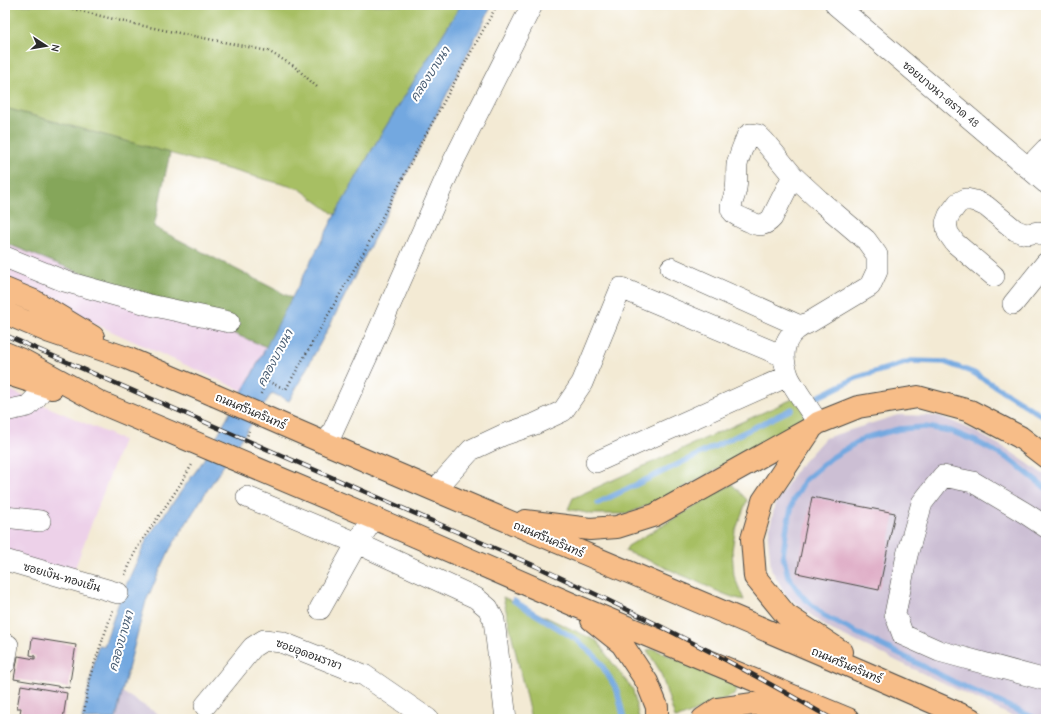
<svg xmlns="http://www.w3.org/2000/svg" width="1051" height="724" viewBox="0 0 1051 724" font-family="'Comic Neue','Playpen Sans Thai',sans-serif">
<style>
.built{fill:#edd1e9}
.industrial{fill:#ccbfd4}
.green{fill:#a7bf64;stroke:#697548}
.forest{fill:#85a65a;stroke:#586842}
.water{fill:#73a8e0;stroke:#4f6a86}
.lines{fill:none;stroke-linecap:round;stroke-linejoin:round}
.stream{stroke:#73a8e0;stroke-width:5.5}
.building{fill:#dda8c3}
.minor-casing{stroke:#494844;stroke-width:22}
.major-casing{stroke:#494844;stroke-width:24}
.path{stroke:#494844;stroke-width:2.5;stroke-dasharray:1 3;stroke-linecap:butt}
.minor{stroke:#fff;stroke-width:21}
.major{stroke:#f7bd88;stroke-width:22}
.rail-casing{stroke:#2b2b2b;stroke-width:4.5}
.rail{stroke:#fff;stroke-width:3;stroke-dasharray:9;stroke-linecap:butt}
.major-bridge-casing{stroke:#494844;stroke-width:24;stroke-linecap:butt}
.major-bridge{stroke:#f7bd88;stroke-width:22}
.labels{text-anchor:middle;stroke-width:4;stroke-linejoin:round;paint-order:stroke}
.street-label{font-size:11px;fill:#2b2b2b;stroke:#fff}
.water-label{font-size:12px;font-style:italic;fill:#485d73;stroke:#fff}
</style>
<rect width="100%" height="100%" fill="#fff"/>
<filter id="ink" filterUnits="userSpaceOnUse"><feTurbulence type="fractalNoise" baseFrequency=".025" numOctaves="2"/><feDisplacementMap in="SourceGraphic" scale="8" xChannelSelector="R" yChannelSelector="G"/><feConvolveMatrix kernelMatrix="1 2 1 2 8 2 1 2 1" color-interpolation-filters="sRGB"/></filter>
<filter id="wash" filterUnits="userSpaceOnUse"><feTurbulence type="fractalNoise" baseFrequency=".012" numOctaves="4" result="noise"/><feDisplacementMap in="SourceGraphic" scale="16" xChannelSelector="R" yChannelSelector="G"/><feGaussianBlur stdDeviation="0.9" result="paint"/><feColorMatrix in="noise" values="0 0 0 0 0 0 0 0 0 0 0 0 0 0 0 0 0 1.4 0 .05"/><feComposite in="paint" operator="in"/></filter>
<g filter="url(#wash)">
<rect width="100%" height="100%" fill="#f3ead4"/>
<path class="built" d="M5,243L267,347L243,391L5,283Z
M5,388L123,440L73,573L5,555Z"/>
<path class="industrial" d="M898,415L940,416L972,430L1007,449L1046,476V719H1018L828,628L786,595L771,569L768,537L775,504L797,469L825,438Z
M122,692L166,719H116Z"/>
<path class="green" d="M5,5H461L380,136L335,215L300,189L5,108Z
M795,398L809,419L664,498L627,514H591L568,509L573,498Z
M732,484L747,500L735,532L732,550L734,576L744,600C728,597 713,589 698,582C674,572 650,560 625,551L628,546Z
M503,597L597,641L608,657L633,690L639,719H531Z
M654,649L738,686L734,695L681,717L675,718L660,671L647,650Z"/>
<path class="forest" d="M5,108L170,153L154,227L292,298L267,347L5,243Z"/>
<path class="water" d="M461,5H492L327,331L289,401L272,393L206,492L170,549L146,601L122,692L116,719H82L98,645L104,646L121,596L148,537L201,464L251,376L335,215L380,136Z"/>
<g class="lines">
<path class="stream" d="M818,397L856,378L911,361L944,362L974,373L1046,418
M598,503L792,409
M514,601L577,640L598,659L617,690L624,719
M1037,719L954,682L824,616L802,596L788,576L783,555L787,526L793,501L805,480L831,458L864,438L899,429L925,427L951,431L975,441L1009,459L1046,488"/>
</g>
<g id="blocks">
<path class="building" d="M812,497L895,513L879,590L797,573Z
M32,638L76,645L69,688L14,679L18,656L35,659V656L30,655Z
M21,685L67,693L63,719H19L21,708H17Z"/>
</g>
</g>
<g filter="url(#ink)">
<use href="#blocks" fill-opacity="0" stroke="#494844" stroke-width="1"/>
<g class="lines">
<defs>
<path id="minor" d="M836,5L1046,183
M1028,168L1046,149
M793,176L772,218C766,225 759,227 751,222C745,219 736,217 732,211C729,206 734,199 735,193C738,184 736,175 737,165C739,155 744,145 747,136L750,134L758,135L764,141L793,176L819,200L866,240L877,255V271L870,286L810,322C785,332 779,350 788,375C790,381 794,386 797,391C804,402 811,412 818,423
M5,257L64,281L150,305L229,322
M671,268L800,326
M994,276L955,243L948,233L946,223L949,215L958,203L966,199L975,201L986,206L1015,230L1022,233L1028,234L1038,232L1046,236
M1013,304L1046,263
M5,411L28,406L36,398L45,385
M327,444L370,350L453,162L532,5
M596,462L788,376
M435,490L471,450L503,435L535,424L563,411L582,383L621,288L783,356
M247,497L357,543L476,598L488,608L494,620L506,719
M5,517L40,521
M1046,527L1025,513L973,482L943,476L922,503L907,555L895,614L903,635L939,651L1046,680
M5,560L118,593
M320,609L357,543L374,518
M5,663L8,645
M205,706L253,647L264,640L281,642L364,675L428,719"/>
<path id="major" d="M5,289L34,301L93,337
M5,313L50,332L127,358L214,395
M5,353L24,361L101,403L374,518L574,605L848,719
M5,373L52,388
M265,417C500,520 737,615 971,719
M810,431L763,501L752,539L755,577L786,615L842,652
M525,521L590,529L617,527L655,515L813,427L818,423L858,407L918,397L970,411L1020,437L1046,457
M592,620L622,644L647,682L657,707V719
M703,719L718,709L753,704L779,705L803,710"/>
</defs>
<use href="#minor" class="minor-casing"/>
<use href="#major" class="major-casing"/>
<path class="path" d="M57,5L129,23L268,51L294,66L318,88
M261,394L266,381L286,389L365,250L420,145L497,5
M245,443L249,431
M125,575L137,548L178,488L193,463
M83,719L90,676L113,610"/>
<use href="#minor" class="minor"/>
<use href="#major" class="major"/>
<defs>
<path id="rail" d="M5,335L540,568C640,614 737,664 832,719"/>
</defs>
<use href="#rail" class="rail-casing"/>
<use href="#rail" class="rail"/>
<defs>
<path id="major-bridge" d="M214,395L265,417"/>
</defs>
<use href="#major-bridge" class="major-bridge-casing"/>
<use href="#major-bridge" class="major-bridge"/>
</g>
</g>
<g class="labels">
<g class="street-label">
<text transform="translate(941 94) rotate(40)" y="4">ซอยบางนา-ตราด 48</text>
<text transform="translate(251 411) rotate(23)" y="4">ถนนศรีนครินทร์</text>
<text transform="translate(549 539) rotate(23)" y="4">ถนนศรีนครินทร์</text>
<text transform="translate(62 577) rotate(16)" y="4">ซอยเงิน-ทองเย็น</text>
<text transform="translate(309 654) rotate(20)" y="4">ซอยอุดอนราชา</text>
<text transform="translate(847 665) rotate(23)" y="4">ถนนศรีนครินทร์</text>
</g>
<g class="water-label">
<text transform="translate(430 74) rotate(-57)" y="4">คลองบางนา</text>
<text transform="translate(275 358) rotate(-62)" y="4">คลองบางนา</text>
<text transform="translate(121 641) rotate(-74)" y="4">คลองบางนา</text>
</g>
</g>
<rect width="1051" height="724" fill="none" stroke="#fff" stroke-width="20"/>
<g transform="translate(46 46) rotate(102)" stroke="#ffffff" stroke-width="3" paint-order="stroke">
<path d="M0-3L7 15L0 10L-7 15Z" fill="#2b2b2b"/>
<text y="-6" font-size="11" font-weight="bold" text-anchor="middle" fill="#2b2b2b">N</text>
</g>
</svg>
